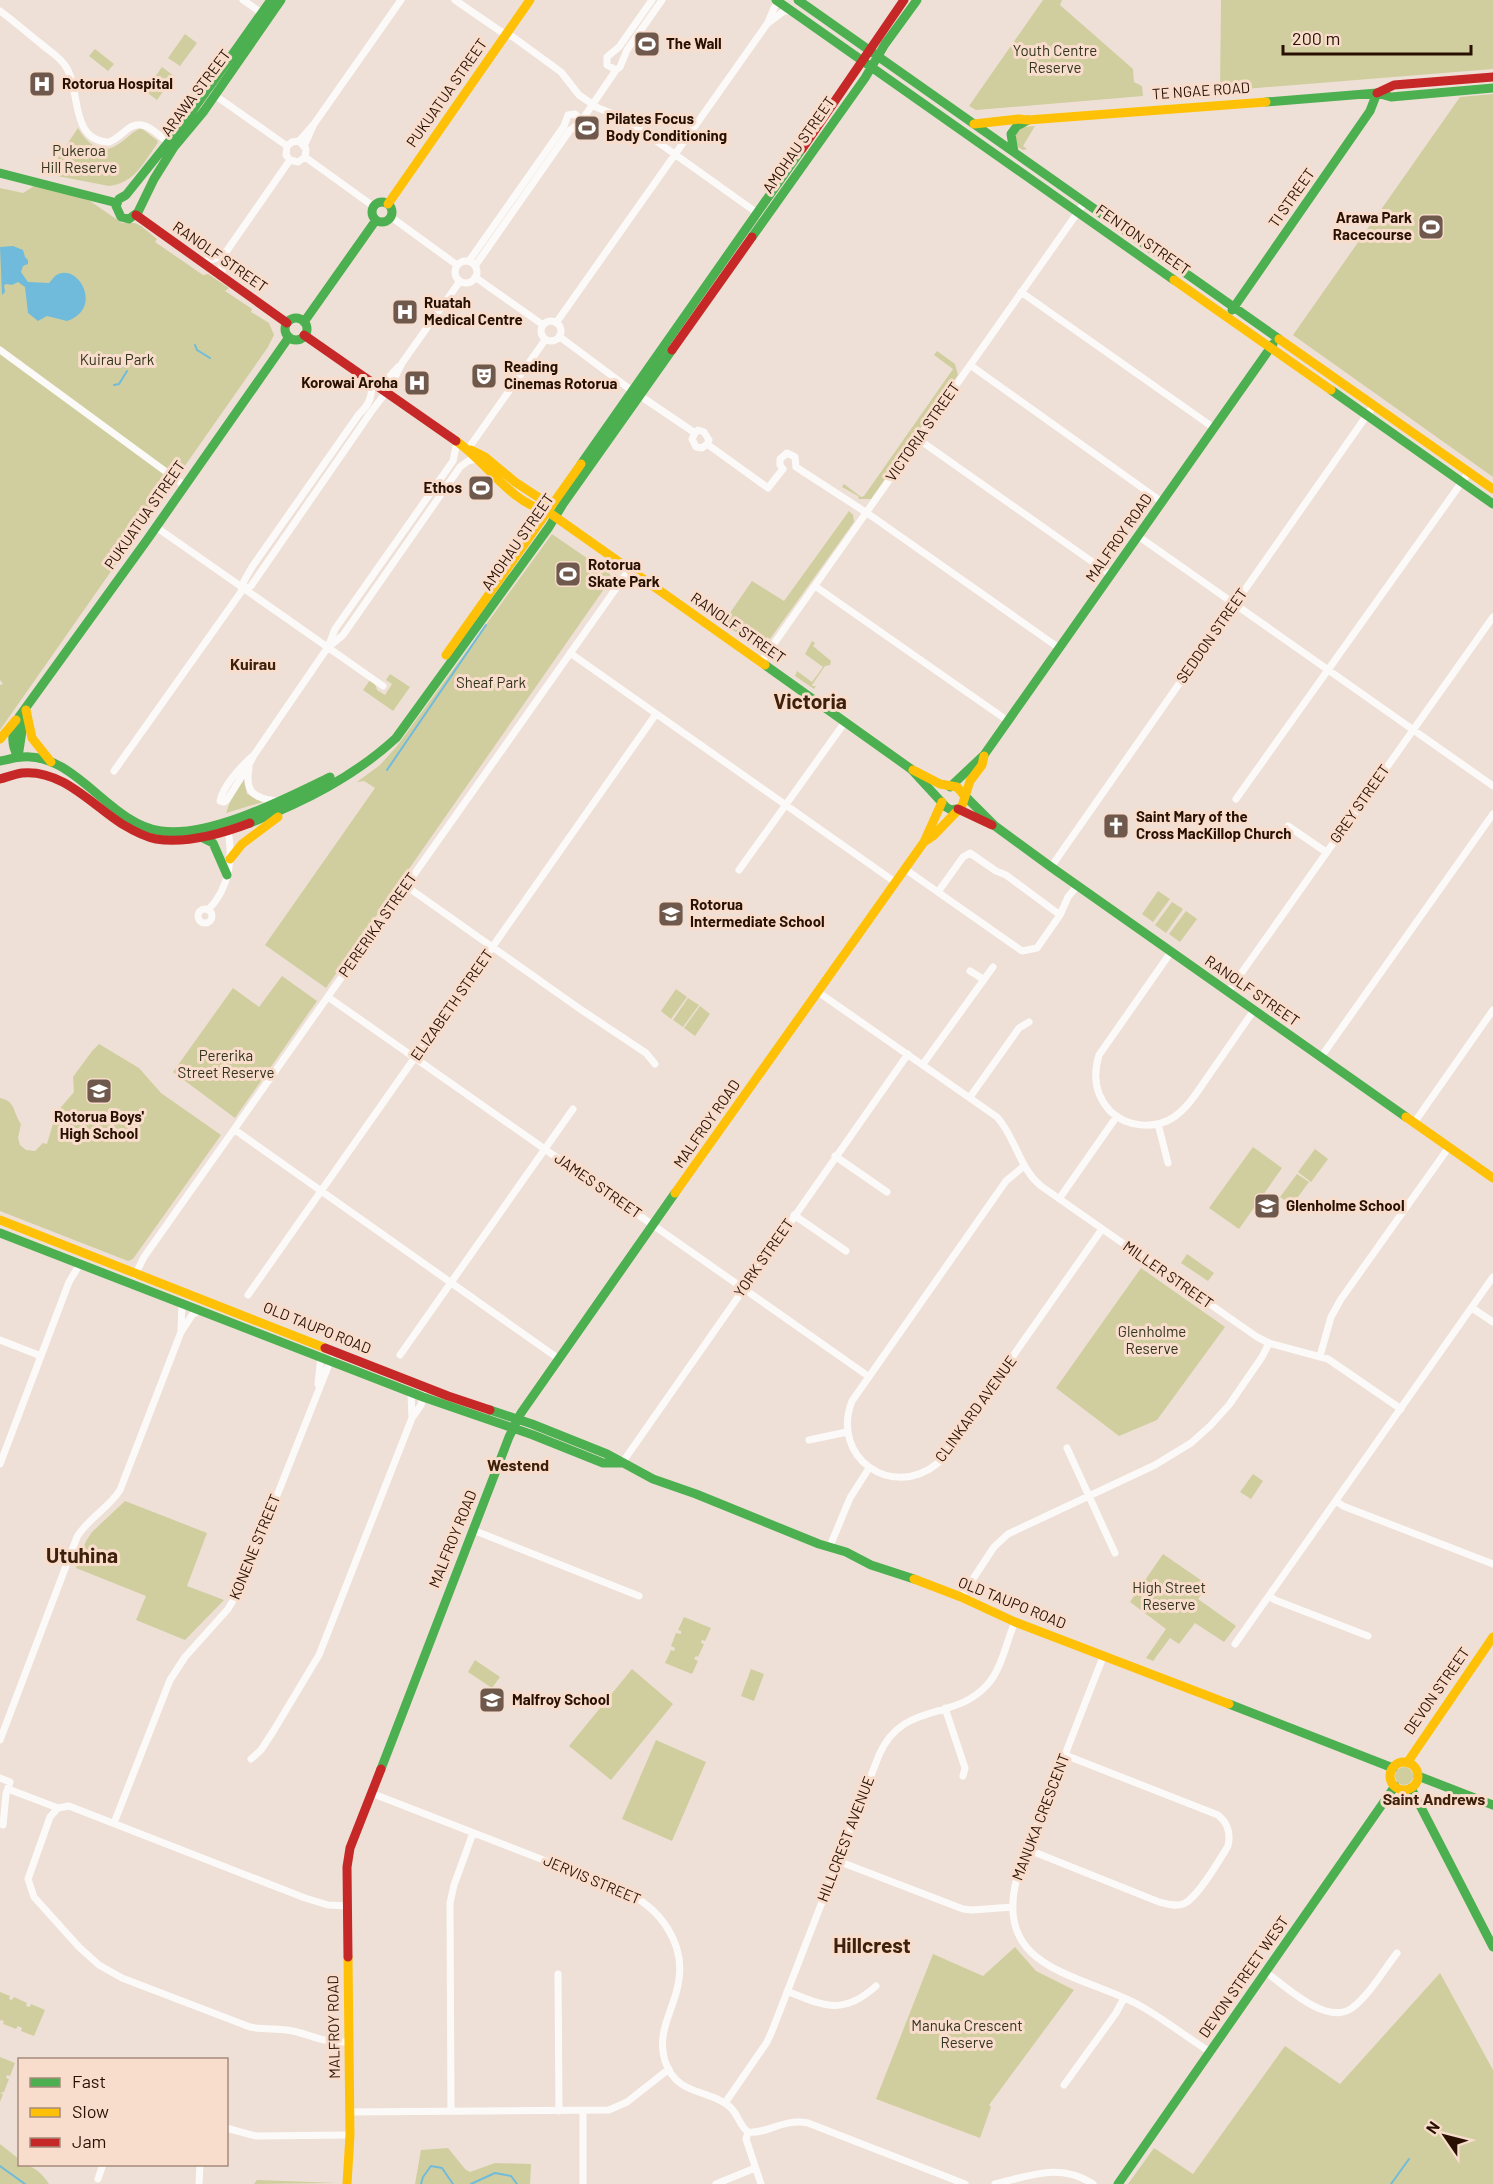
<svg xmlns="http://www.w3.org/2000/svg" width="1493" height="2184" viewBox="0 0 1493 2184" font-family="Barlow,sans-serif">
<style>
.green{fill:#d0ce9e}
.water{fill:#70bbdc}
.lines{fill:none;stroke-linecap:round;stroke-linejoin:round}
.stream{stroke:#70bbdc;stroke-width:2}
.street{stroke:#fcfaf9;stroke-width:7}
.fast{stroke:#4caf50;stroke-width:9}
.slow{stroke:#ffc107;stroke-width:9}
.jam{stroke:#c62828;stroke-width:9}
.labels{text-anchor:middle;stroke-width:6;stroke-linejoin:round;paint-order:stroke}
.poi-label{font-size:15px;font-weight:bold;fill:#291102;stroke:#f9ddcc;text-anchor:start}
.park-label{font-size:15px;fill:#32341e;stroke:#f9ddcc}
.street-label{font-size:15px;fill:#291102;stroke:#f9ddcc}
.neighbourhood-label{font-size:16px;font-weight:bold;fill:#3f200a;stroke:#f9ddcc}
.district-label{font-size:21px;font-weight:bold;fill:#3f200a;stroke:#f9ddcc}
</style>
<rect width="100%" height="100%" fill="#eee0d6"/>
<path class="green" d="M1043,0H1062L1060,5L1133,69L1134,82L1142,86L1143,96L976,110L969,106Z
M1221,0H1493V69L1220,91Z
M185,34L197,43L180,66L168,58Z
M95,49L114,64L108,71L89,56Z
M162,67L174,76L157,100L145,91Z
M1493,94V477L1293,335L1460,97Z
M1035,126L1023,146L1027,149L1023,150L1018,147L1015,135L1023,127Z
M78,128C86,142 101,156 117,145C126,140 131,132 141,128L158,141L157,144C143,164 134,183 109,186L47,174Z
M34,186L70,194L90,201L122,223H135L141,226L157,239L155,242L203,275L208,274L229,288L225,291L252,309L251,312L269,323L274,335L268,347L0,730V685L3,684L0,680V188L23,193Z
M937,351L955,364L958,375L871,499H859L858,496L842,487L844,484L861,497L864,496L953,369L934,355Z
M849,511L853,515L854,522L770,639L767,637L766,639L747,640L723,623L752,581L784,601Z
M552,534L610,574L611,579L326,988L265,945L375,788L364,781L357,782L380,765L397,746Z
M812,641L815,643L813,646L831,661L830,665L825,666L812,685V686H816L814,689L795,676L797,671L812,682L823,667L805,654Z
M390,674L410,687L393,711L363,690L370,680L375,684L377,690L385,695L392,684L386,680Z
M245,774L244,781L247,794L263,802L226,813L232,796Z
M1158,891L1170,899L1153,922L1142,914Z
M1172,902L1183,909L1166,933L1155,925Z
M1186,911L1197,919L1180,942L1169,934Z
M282,976L317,1001L235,1118L173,1072L233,988L259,1007Z
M676,989L687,997L671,1019L661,1011Z
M688,998L699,1005L683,1027L673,1020Z
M700,1006L710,1014L695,1036L684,1028Z
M99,1044L139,1068L161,1093L221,1135L133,1259L128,1261L0,1211V1098C16,1101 13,1113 21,1124L18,1138L20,1145L26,1150L35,1151L43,1143L47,1144L56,1113L74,1092L73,1077L92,1051Z
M1253,1147L1282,1168L1239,1229L1209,1208Z
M1315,1149L1328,1159L1311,1182L1298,1172Z
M1297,1174L1309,1182L1292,1205L1280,1197Z
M1187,1254L1214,1273L1208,1281L1181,1263Z
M1141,1268L1225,1327L1157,1420L1119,1436L1056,1388Z
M1253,1474L1263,1481L1251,1499L1240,1492Z
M125,1501L207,1533L187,1586L224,1600L185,1640L136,1620L146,1596L76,1568L86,1541L92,1532Z
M1163,1554L1208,1585L1198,1599L1236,1626L1224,1642L1195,1623L1179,1644L1170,1638L1153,1661L1146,1658L1166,1629L1130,1602Z
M684,1617L711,1628L705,1641L702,1640L701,1643L704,1644L698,1657L696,1656L694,1659L698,1661L692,1674L665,1663L671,1650L674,1651L675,1648L671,1646L676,1633L681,1634V1631L678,1630Z
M475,1660L500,1677L492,1688L468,1672Z
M632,1669L673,1704L611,1780L569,1746Z
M751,1669L764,1674L754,1701L741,1696Z
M656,1740L706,1762L672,1841L622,1819Z
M1395 1776a9 9 0 1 1 18 0a9 9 0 1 1-18 0Z
M1015,1947L1036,1971L1074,1990L989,2105L991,2107L980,2138L876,2099L933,1954L983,1976Z
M1440,1973L1493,2070V2184H1128L1154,2148L1193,2174L1285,2046L1340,2084Z
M0,1992L10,1996L9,1999L12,2000L14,1997L27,2003L26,2006L30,2007L31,2004L45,2010L34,2036L21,2031L22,2028L18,2026L16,2029L3,2024L4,2021L0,2020Z
M0,2057L15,2063L10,2076L7,2075L6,2078L9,2079L4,2092L0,2093L3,2094L0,2102Z
M0,2144L19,2159L20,2164C32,2164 43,2174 49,2184H0Z
M448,2148L465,2169L470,2172L495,2163L531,2164L530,2184H415L421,2150Z
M257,2180L338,2183L254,2184Z"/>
<path class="water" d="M13,246L23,250L25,257L28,260V264L23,266L21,272L28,282L49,283C51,281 53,278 55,276C77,260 105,308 67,321L47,316L38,321L28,313L25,287L18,282L12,285L7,284L4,285L5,292L2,295L0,247Z"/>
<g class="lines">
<path class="stream" d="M195,345L197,350L210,358
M112,355L122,367
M114,385L119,384L127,371
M387,770L486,625
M0,2166L25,2184
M421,2184L423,2177L431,2166L442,2168L453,2184
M471,2184L495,2173L511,2176L517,2184
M1391,2184L1409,2159"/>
<path class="street" d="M243,0L266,16
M455,0L500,31L513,37L561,72L579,95L598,108L624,118L760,215
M0,11C14,21 26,32 40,43C48,50 58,56 64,64C82,86 68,141 109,142C117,139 122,133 129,128C144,117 159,136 171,145
M768,22L775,6L780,1
M616,70L607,65V57L619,47L652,0
M213,94L287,146
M299,141L314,124L401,0
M287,146L292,142L299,141L306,149L305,157
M287,146L286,155L290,160L298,162L305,157
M304,146L313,126
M305,157L373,206
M391,217L457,265
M469,261L564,126L568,115L575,114L581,120
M455 272a11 11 0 1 1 22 0a11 11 0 1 1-22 0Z
M202,262L217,258L226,251
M475,266L570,130L580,123L616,70L620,67L627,50L662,0
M222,276V262L228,249L290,160
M475,277L543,325
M1021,292L1214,428
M541 331a10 10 0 1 1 20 0a10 10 0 1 1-20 0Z
M556,323L767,24L784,11H791
M560,337L627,387L695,433L698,430L704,432L709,440L707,444
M0,350L184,485
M970,365L1162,502
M379,388L398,367
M695,433L692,439L696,447L702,448L707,444
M918,439L1111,575
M707,444L768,488L783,469
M468,449L545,340
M796,467L870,515L1059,648
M783,469L780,465V459L787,453L795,457L796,467
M156,527L383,686
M1138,536L1493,786
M815,586L1008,721
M244,588L251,586L371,412L390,387L402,363L460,281
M331,645L343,635L460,467L468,461L476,459
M570,653L895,882
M761,662L1085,202
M254,755C241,766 223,786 220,801L224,802L227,800L249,765L254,755L328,647L335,629L453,461L457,442
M249,768C245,792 253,798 276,801
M114,771L241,592L244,581L252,567L359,414C369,405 372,397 372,383
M1236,799L1469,472
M1288,826L1326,852
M1051,867L1374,405
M905,869L1022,951L1037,948L1060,915L1068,897L1077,886
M739,870L845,722
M406,886L580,1009L646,1053L655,1064
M938,892L963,857L970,853L996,871L1006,875L1060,915
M198 916a7 7 0 1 1 14 0a7 7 0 1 1-14 0Z
M208,910C230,888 234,855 227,826
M1171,952L1099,1055C1093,1075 1095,1095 1110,1111C1126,1127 1155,1130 1174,1117C1189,1107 1199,1089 1209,1075C1224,1053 1239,1032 1254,1010
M970,971L983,979
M818,992L997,1117C1016,1138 1019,1168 1041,1186L1257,1337L1269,1343L1328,1359L1401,1409
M1228,992L1493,617
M328,997L868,1376
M1321,1057L1493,814
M923,1064L993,967
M970,1097L1019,1028L1029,1022
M1414,1123L1493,1010
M1158,1124L1168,1163
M235,1130L559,1359
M835,1156L887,1192
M1024,1166L1006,1181L852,1401C830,1457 892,1501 938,1463L1102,1229
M1059,1199L1117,1116
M794,1215L846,1251
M135,1275L144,1257L629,570
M248,1295L656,714
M1472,1308L1493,1322
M181,1330L182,1304
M0,1340L41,1356
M400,1355L573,1109
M1320,1356L1331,1317L1341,1299L1449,1147
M318,1384L321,1357
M411,1393L412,1418
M809,1440L847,1432
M1067,1448L1115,1553
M622,1463L908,1054
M0,1464L69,1282L78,1267V1262
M1336,1501L1343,1506L1493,1564
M473,1530L639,1596
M830,1546L850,1498L869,1468
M1269,1596L1275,1600L1368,1636
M961,1597L994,1547L1008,1534L1155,1465L1191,1443L1210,1426L1229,1405L1262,1357L1269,1343
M1235,1644L1493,1277
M1103,1657L1017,1878C992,1969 1080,1974 1137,2004C1163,2018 1186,2037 1210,2052
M945,1708L965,1768L963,1776
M0,1740L77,1537C88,1518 109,1508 120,1490L181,1332L192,1315L200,1310
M251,1759L261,1750L274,1730L319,1655L412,1418L421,1405L423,1395
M0,1778L10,1782L6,1794L3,1825
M8,1789L58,1808
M371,1793L623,1891C660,1907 687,1944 678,1985C673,2011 656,2033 665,2061C677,2097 708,2088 730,2107C738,2114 739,2125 748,2132
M114,1823L170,1680L185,1657L228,1609L240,1589L331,1359
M1029,1850L1159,1902C1167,1904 1175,1907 1183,1904C1197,1899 1220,1859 1228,1846C1231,1833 1228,1823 1218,1815L1065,1755
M838,1861L963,1909L972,1910L1013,1907
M348,1906L328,1905L305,1898L69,1806L58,1808L50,1817L28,1879L34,1897L79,1947L99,1965L122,1978L250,2027C264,2030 278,2028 293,2031C314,2036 324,2043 348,2042
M1266,1972C1286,1987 1327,2026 1352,2008C1370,1994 1383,1971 1397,1953
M558,1974L559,2111
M787,1991C824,2006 843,2016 876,1986
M1064,2085L1116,2013L1124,1998
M725,2103L767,2042L772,2031L879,1755C903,1700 954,1722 987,1685C1002,1669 1006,1642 1015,1622
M451,2111L450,1903L454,1885L473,1833
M583,2111V2184
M350,2112L609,2110L627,2102L669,2069
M226,2128L256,2136L350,2135
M748,2132C769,2134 782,2118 808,2123L965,2184
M748,2132L746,2139L761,2184
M98,2179L103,2164
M199,2184L200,2164
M716,2184L755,2168
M995,2184C1030,2176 1060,2162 1093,2184"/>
<path class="fast" d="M271,0L183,124L126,195L119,199L116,206L121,217L129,219L138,212L154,179L174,147L204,111L281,0
M776,0L1174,280
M798,0L1279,339
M1266,102L1377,93L1391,97L1493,88
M1014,152L1011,134L1017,126L1028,120
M0,173L117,203
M372 212a10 10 0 1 1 20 0a10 10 0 1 1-20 0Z
M752,237L865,78L885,44L917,0
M1232,310L1370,111L1377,93
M285 329a11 11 0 1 1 22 0a11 11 0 1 1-22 0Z
M304,322L376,220
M1331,390L1493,504
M581,464L802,149
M765,665L911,769L946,807L951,810L957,809
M18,757C10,743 12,731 19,717L147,540L289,337
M18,757L24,718
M0,761C7,760 15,757 23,757C76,753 109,824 161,831C210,838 287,798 330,777
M950,787L984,755L1273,344
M964,795L995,826L1051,867L1406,1117
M250,823C303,802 354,777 396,738L549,527L563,504L672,350
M199,836L213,843L227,875
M0,1233L423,1397L533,1435L603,1463H622
M490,1410L532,1424L607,1454L653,1479L696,1494L819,1544L846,1552L871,1565L914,1579
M1229,1704L1393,1768
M381,1769L509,1437L521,1413L675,1193
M1418,1776L1493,1805
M1411,1788L1493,1947
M1118,2184L1395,1786"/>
<path class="slow" d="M974,124L1019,119L1028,120L1266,102
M388,204L530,0
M1174,280L1331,390
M1279,339L1493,489
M456,441C487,462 509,502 547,511L765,665
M471,450L485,457L515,482L541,499L547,511
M446,655L581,464
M26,710L32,738L51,762
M0,739L16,720
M913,770L940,784L957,787L964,795
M924,842L933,836L962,806L970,781L982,765L984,756
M230,859L242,844L278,817
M1406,1117L1493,1178
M675,1193L924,842L942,802
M0,1220L325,1348
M914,1579L961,1597L1015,1622L1229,1704
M1390 1776a14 14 0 1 1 28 0a14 14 0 1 1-28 0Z
M1407,1763L1493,1637
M347,2184L350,2135L348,1957"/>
<path class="jam" d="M1377,93L1394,85L1493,77
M802,149L904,0
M136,215L287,323
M304,335L456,441
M672,350L752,237
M0,779C7,777 15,774 22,773C62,769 92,805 122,824C132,830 144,837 156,839C186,844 221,834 250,823
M958,809L992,825
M325,1348L448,1396L490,1410
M348,1957L347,1867L350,1848L381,1769"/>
</g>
<defs>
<symbol id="stadium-square" viewBox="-11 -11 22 22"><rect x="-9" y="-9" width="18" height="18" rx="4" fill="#6e594c" stroke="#f9ddcc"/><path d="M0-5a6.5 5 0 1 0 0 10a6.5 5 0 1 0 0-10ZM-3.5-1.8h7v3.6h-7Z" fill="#fff"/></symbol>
<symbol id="hospital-square" viewBox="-11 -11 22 22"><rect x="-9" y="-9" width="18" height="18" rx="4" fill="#6e594c" stroke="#f9ddcc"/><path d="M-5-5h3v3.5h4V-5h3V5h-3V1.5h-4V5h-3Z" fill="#fff"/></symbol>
<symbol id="theatre-square" viewBox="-11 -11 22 22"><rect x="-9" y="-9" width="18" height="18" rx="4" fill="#6e594c" stroke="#f9ddcc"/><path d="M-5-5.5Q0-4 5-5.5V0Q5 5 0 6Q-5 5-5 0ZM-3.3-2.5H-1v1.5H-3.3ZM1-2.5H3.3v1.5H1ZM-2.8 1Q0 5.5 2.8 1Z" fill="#fff"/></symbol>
<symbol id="church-square" viewBox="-11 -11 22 22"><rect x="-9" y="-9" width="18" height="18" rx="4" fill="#6e594c" stroke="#f9ddcc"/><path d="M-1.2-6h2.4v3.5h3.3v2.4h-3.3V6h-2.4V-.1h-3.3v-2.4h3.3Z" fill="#fff"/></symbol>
<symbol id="school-square" viewBox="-11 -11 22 22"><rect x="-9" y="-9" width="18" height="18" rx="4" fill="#6e594c" stroke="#f9ddcc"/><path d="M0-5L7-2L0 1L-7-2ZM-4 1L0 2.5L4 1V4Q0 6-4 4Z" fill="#fff"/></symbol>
</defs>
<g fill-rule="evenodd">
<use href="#stadium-square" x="632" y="29" width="30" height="30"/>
<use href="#hospital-square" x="27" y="69" width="30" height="30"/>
<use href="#stadium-square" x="572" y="113" width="30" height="30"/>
<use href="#stadium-square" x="1416" y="212" width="30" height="30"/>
<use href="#hospital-square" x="390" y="297" width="30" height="30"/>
<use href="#theatre-square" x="469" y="361" width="30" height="30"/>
<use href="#hospital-square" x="402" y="368" width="30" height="30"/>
<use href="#stadium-square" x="466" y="473" width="30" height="30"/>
<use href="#stadium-square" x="553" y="559" width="30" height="30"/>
<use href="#church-square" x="1101" y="811" width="30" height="30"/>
<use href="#school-square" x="656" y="899" width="30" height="30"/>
<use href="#school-square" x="84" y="1076" width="30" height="30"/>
<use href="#school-square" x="1252" y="1191" width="30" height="30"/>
<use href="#school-square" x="477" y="1685" width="30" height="30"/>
</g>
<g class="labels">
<g class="poi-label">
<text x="666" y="49">The Wall</text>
<text x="62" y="89">Rotorua Hospital</text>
<text x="606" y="124">Pilates Focus<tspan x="606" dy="17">Body Conditioning</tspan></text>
<text x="1412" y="223" text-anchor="end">Arawa Park<tspan x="1412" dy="17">Racecourse</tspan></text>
<text x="424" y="308">Ruatah<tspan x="424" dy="17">Medical Centre</tspan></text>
<text x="504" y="372">Reading<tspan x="504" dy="17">Cinemas Rotorua</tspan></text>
<text x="398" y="388" text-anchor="end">Korowai Aroha</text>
<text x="462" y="493" text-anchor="end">Ethos</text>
<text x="588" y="570">Rotorua<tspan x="588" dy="17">Skate Park</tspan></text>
<text x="1136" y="822">Saint Mary of the<tspan x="1136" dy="17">Cross MacKillop Church</tspan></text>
<text x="690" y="910">Rotorua<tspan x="690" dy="17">Intermediate School</tspan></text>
<text x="99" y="1122" text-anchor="middle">Rotorua Boys'<tspan x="99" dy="17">High School</tspan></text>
<text x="1286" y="1211">Glenholme School</text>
<text x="512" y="1705">Malfroy School</text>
</g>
<g class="park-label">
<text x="1055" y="56">Youth Centre<tspan x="1055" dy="17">Reserve</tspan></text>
<text x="79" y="156">Pukeroa<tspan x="79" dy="17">Hill Reserve</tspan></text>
<text x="117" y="365">Kuirau Park</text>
<text x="491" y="688">Sheaf Park</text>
<text x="226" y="1061">Pererika<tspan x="226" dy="17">Street Reserve</tspan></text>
<text x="1152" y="1337">Glenholme<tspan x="1152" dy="17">Reserve</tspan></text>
<text x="1169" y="1593">High Street<tspan x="1169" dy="17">Reserve</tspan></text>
<text x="967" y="2031">Manuka Crescent<tspan x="967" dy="17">Reserve</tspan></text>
</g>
<g class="street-label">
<text transform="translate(1201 91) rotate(-4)" y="5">TE NGAE ROAD</text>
<text transform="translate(196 93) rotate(-53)" y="5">ARAWA STREET</text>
<text transform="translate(447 93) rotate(-55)" y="5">PUKUATUA STREET</text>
<text transform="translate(799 145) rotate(-55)" y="5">AMOHAU STREET</text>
<text transform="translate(1292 198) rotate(-55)" y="5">TI STREET</text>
<text transform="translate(1143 240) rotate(35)" y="5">FENTON STREET</text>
<text transform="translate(220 257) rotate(35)" y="5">RANOLF STREET</text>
<text transform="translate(923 432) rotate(-55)" y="5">VICTORIA STREET</text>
<text transform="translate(145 515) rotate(-55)" y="5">PUKUATUA STREET</text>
<text transform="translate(1119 538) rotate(-55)" y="5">MALFROY ROAD</text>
<text transform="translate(518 542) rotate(-55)" y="5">AMOHAU STREET</text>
<text transform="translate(738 628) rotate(35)" y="5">RANOLF STREET</text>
<text transform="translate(1212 636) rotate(-55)" y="5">SEDDON STREET</text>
<text transform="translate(1360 804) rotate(-55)" y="5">GREY STREET</text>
<text transform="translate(378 925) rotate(-55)" y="5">PERERIKA STREET</text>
<text transform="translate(1252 991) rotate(35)" y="5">RANOLF STREET</text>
<text transform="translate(452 1005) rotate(-55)" y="5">ELIZABETH STREET</text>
<text transform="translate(707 1124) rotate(-55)" y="5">MALFROY ROAD</text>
<text transform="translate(598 1186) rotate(35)" y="5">JAMES STREET</text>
<text transform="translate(764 1258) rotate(-55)" y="5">YORK STREET</text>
<text transform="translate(1168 1275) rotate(35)" y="5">MILLER STREET</text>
<text transform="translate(317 1328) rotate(22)" y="5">OLD TAUPO ROAD</text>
<text transform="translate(976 1409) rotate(-54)" y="5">CLINKARD AVENUE</text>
<text transform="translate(453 1539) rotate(-68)" y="5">MALFROY ROAD</text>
<text transform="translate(255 1547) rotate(-68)" y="5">KONENE STREET</text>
<text transform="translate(1012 1603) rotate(22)" y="5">OLD TAUPO ROAD</text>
<text transform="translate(1437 1691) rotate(-55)" y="5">DEVON STREET</text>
<text transform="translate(1041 1817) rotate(-69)" y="5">MANUKA CRESCENT</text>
<text transform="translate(846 1839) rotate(-69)" y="5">HILLCREST AVENUE</text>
<text transform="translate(592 1880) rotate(23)" y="5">JERVIS STREET</text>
<text transform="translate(1244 1977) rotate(-55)" y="5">DEVON STREET WEST</text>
<text transform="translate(334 2027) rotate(-91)" y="5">MALFROY ROAD</text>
</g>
<g class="neighbourhood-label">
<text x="253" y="670">Kuirau</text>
<text x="518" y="1471">Westend</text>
<text x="1434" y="1805">Saint Andrews</text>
</g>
<g class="district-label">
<text x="810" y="709">Victoria</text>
<text x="82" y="1563">Utuhina</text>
<text x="872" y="1953">Hillcrest</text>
</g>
</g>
<rect x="18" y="2058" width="210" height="108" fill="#f9ddcc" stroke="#a68b7b" stroke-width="1.5"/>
<rect x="30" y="2078" width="30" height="9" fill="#4caf50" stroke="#a68b7b" stroke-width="1.5"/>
<text x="72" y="2088" font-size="18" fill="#291102">Fast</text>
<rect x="30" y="2108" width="30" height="9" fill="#ffc107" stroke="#a68b7b" stroke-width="1.5"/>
<text x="72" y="2118" font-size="18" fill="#291102">Slow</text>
<rect x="30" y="2138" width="30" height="9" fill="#c62828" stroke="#a68b7b" stroke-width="1.5"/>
<text x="72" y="2148" font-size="18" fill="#291102">Jam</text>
<g transform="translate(1445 2136) rotate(305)" stroke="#f9ddcc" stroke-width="4.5" paint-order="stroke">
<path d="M0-4.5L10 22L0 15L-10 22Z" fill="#291102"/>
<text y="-9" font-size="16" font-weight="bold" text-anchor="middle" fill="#291102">N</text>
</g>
<path d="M1283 45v9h188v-9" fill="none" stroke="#291102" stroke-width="3"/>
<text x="1292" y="45" font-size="18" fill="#291102" stroke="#f9ddcc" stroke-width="4.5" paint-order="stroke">200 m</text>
</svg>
